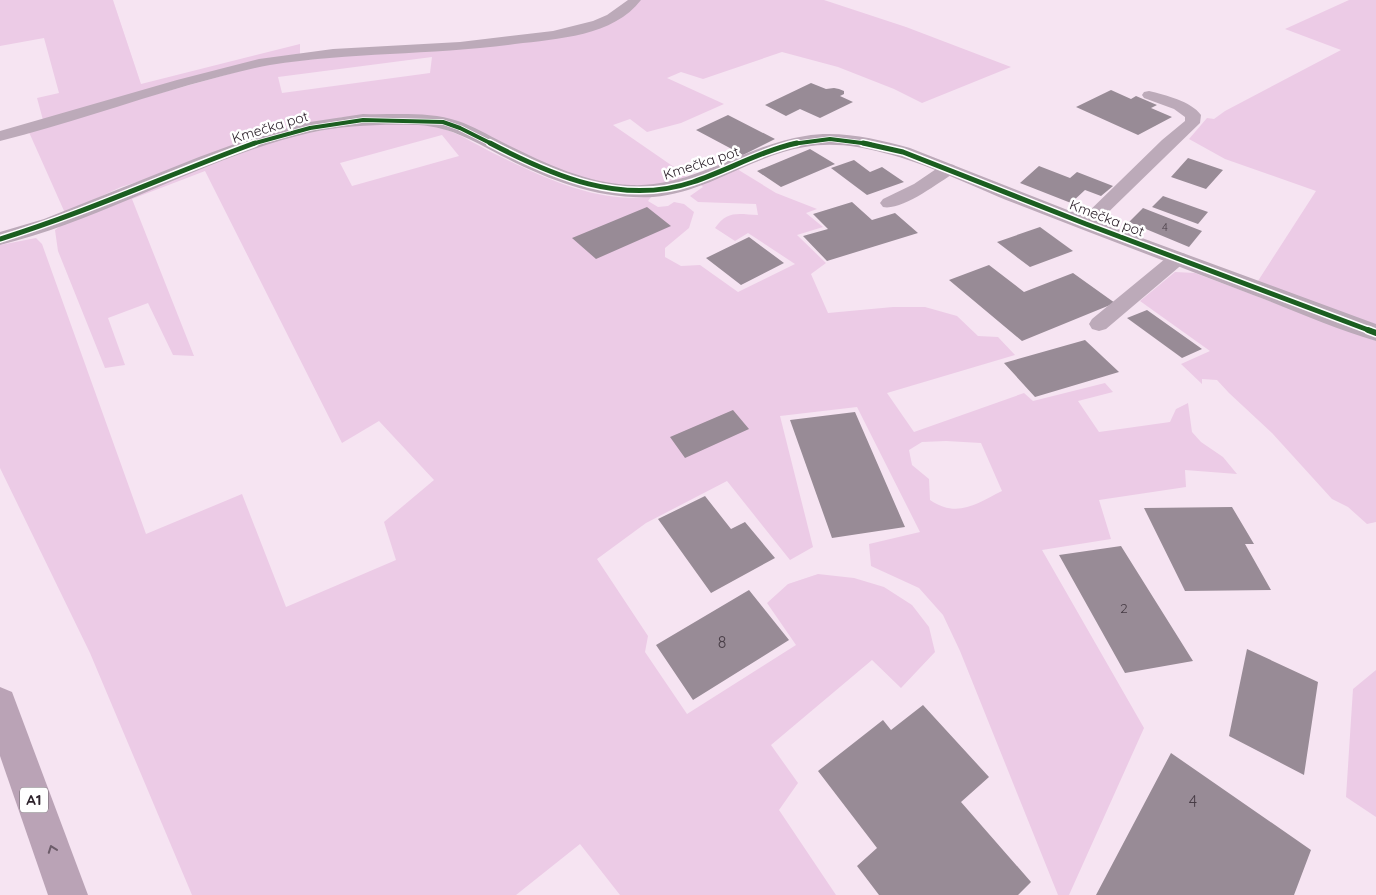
<svg xmlns="http://www.w3.org/2000/svg" width="1376" height="895" viewBox="0 0 1376 895" font-family="Quicksand,sans-serif">
<style>
.green{fill:#eccbe6;fill-rule:evenodd}
.building{fill:#988b96}
.lines{fill:none;stroke-linecap:round;stroke-linejoin:round}
.lane{fill:#bcaab9;fill-rule:evenodd}
.street{fill:#bcaab9;fill-rule:evenodd}
.highway{fill:#baa3b6;fill-rule:evenodd}
.cycleway-far2-casing{stroke:#fff;stroke-width:5.5}
.cycleway-far1-casing{stroke:#fff;stroke-width:8}
.cycleway-casing{stroke:#fff;stroke-width:9}
.cycleway-far2{stroke:#1b5e20;stroke-width:4}
.cycleway-far1{stroke:#1b5e20;stroke-width:5}
.cycleway{stroke:#1b5e20;stroke-width:6}
.oneway{stroke:#6c5c69}
.labels{text-anchor:middle;stroke-width:5;stroke-linejoin:round;paint-order:stroke}
.far-number-label{font-size:11px;fill:#473c45}
.far-street-label{font-size:14px;fill:#2c212a;stroke:#fff}
.number-label{font-size:14px;fill:#473c45}
.shield{fill:#fff;stroke:#6b646a;stroke-width:1}
.shield-label{font-size:15px;font-weight:bold;fill:#2c212a}
.near-number-label{font-size:16px;fill:#473c45}
</style>
<rect width="100%" height="100%" fill="#f6e4f2"/>
<path class="green" d="M0,0H113L141,84L300,44V55L43,120L37,98L59,93L44,38L0,46Z
M640,0H824L906,27L1011,67L922,103L894,89L838,67L782,52L703,79L681,72L667,78L724,104L681,123L647,132L630,119L613,125L687,176L678,181L644,188L588,181L552,168L463,125L342,117L121,187L65,213L28,130L265,64L571,33ZM432,57L430,73L282,93L278,77Z
M1349,0H1376V328L1256,284L1316,191L1225,159L1189,139L1207,118L1214,119L1225,111L1341,50L1285,29Z
M408,123C418,124 428,125 438,127C457,132 475,144 493,153C540,176 598,205 652,196L648,201L658,207L668,206L674,202L684,204L694,212L689,228L665,248V257L681,266L700,265L738,292L795,264L748,233L735,241L715,228C727,210 738,214 758,215L756,204L698,202L690,196L703,187L700,184L737,169L776,193L817,209L806,213L823,227L797,235L826,263L811,274L828,313L893,307H925L957,316L978,336L998,337L1015,355L887,393L914,432L1024,393L1033,401L1105,383L1113,392L1078,401L1099,432L1170,422L1176,409L1188,403L1192,432L1201,442L1223,457L1237,474L1185,470L1186,487L1099,500L1111,539L1042,550L1144,728L1069,895H1058L960,651L943,615L919,588L871,566L869,544L920,532L857,407L780,416L813,547L790,560L727,481L646,523L597,559L648,636L645,652L687,714L796,645L767,603L788,584L818,574L854,578L884,587L912,605L929,627L935,652L901,688L872,660L771,745L798,783L779,810L836,895H620L580,844L516,895H192L90,653L0,468V245L36,238L42,244L146,534L242,494L286,607L396,560L384,522L434,480L379,421L342,443L205,171L132,199L194,356L173,355L148,303L108,318L125,365L105,368L58,251L55,230L70,219L126,196L283,138L349,125ZM442,135L459,156L352,186L340,163ZM946,441L981,443L1002,491C977,503 958,519 930,500L929,479L912,465L909,450L922,442Z
M1175,272L1195,273L1376,341V522L1367,524L1348,507L1332,499L1272,433L1229,393L1217,380L1202,379V384L1181,364L1210,351L1140,301Z
M1376,670V817L1346,797L1353,689Z"/>
<path class="building" d="M811,83L826,89L834,88L839,89L844,91V94L840,96L853,102L820,118L800,109L786,116L765,105Z
M1111,90L1131,99L1136,96L1157,105L1151,108L1172,117L1138,135L1076,107Z
M728,115L775,139L743,155L696,130Z
M810,149L835,164L781,187L757,171Z
M1188,158L1223,170L1206,189L1171,177Z
M854,160L870,172L882,167L904,182L867,195L831,168Z
M1039,166L1070,178L1077,172L1113,186L1101,196L1085,190L1071,203L1020,183Z
M1163,196L1208,212L1198,224L1152,207Z
M852,202L872,220L895,213L918,233L827,261L803,236L828,229L813,214Z
M647,207L671,226L596,259L572,238Z
M1143,208L1202,231L1189,247L1129,222Z
M1040,227L1073,251L1030,267L997,242Z
M749,237L784,263L741,285L706,258Z
M989,265L1024,292L1073,273L1115,303L1022,341L949,280Z
M1147,310L1202,349L1182,358L1127,318Z
M1085,340L1119,372L1035,397L1004,363Z
M733,410L749,429L685,458L670,437Z
M855,412L905,527L832,538L790,420Z
M705,496L731,529L745,522L775,558L711,593L658,519Z
M1232,507L1254,544H1245L1271,590L1185,591L1144,508Z
M1121,546L1193,661L1125,673L1059,555Z
M749,590L789,640L693,700L656,645Z
M1247,649L1318,682L1304,775L1229,736Z
M923,705L989,777L961,802L1031,882L1018,895H879L857,866L877,848L818,771L883,720L891,730Z
M1171,753L1311,850L1294,895H1096Z"/>
<g class="lines">
<path class="lane" d="M628,0H641C614,36 557,39 515,44C434,55 351,52 270,65C243,70 216,78 189,85C126,103 64,125 0,141V131L177,80L259,59L333,49L460,42L553,31L593,21L607,15Z
M1149,91C1165,95 1191,101 1201,115L1200,123L1092,228L1086,229L1080,228L1077,224L1080,220L1162,140L1185,121V117L1174,109L1144,98L1142,95L1144,92Z
M948,164L954,165L956,169L954,173C938,183 902,211 883,207L880,203L883,199L914,184L942,165Z
M1178,252L1185,254L1187,258L1185,262L1106,329L1099,331L1092,329L1089,324L1092,319L1171,254Z"/>
<path class="street" d="M363,114C394,115 428,111 458,121C473,126 488,135 502,142C542,162 585,183 631,185C693,188 745,145 805,136C840,130 876,139 910,148L1093,220L1376,324V341C1334,329 1293,310 1253,295C1173,264 1093,234 1014,203C973,187 926,163 884,153C859,146 831,142 805,147C753,155 707,193 653,197C601,200 551,181 506,158C476,143 453,127 418,125C382,124 345,125 309,133C202,158 107,219 0,245V232L44,219L199,157L251,138L310,122Z"/>
<path class="highway" d="M0,687L12,692L88,895H48L0,756Z"/>
<defs>
<path id="cycleway-far2" d="M252,144L310,128L363,120L443,122L460,128L492,144
M792,144L830,139L870,144"/>
<path id="cycleway-far1" d="M490,143C553,176 622,206 693,182C728,170 761,151 797,143
M863,143L903,152L1086,224L1371,331
M0,239C87,212 170,174 255,143"/>
<path id="cycleway" d="M1368,330L1376,333"/>
</defs>
<use href="#cycleway-far2" class="cycleway-far2-casing"/>
<use href="#cycleway-far1" class="cycleway-far1-casing"/>
<use href="#cycleway" class="cycleway-casing"/>
<use href="#cycleway-far2" class="cycleway-far2"/>
<use href="#cycleway-far1" class="cycleway-far1"/>
<use href="#cycleway" class="cycleway"/>
</g>
<defs><path id="oneway-chevron" d="M-2-3.5L2.5 0L-2 3.5" fill="none" stroke-width="1.6" stroke-linecap="round" stroke-linejoin="round" transform="scale(1.25)"/></defs>
<use class="oneway" href="#oneway-chevron" transform="translate(52 849) rotate(-110)"/>
<g class="labels">
<g class="far-number-label">
<text x="1165" y="231">4</text>
</g>
<g class="far-street-label">
<text transform="translate(270 127) rotate(-17)" y="5">Kmečka pot</text>
<text transform="translate(701 163) rotate(-18)" y="5">Kmečka pot</text>
<text transform="translate(1107 218) rotate(21)" y="5">Kmečka pot</text>
</g>
<g class="number-label">
<text x="1124" y="613">2</text>
</g>
<rect class="shield" x="20" y="787.5" width="28" height="25" rx="4"/>
<g class="shield-label">
<text x="34" y="805">A1</text>
</g>
<g class="near-number-label">
<text x="722" y="648">8</text>
<text x="1193" y="807">4</text>
</g>
</g>
</svg>
